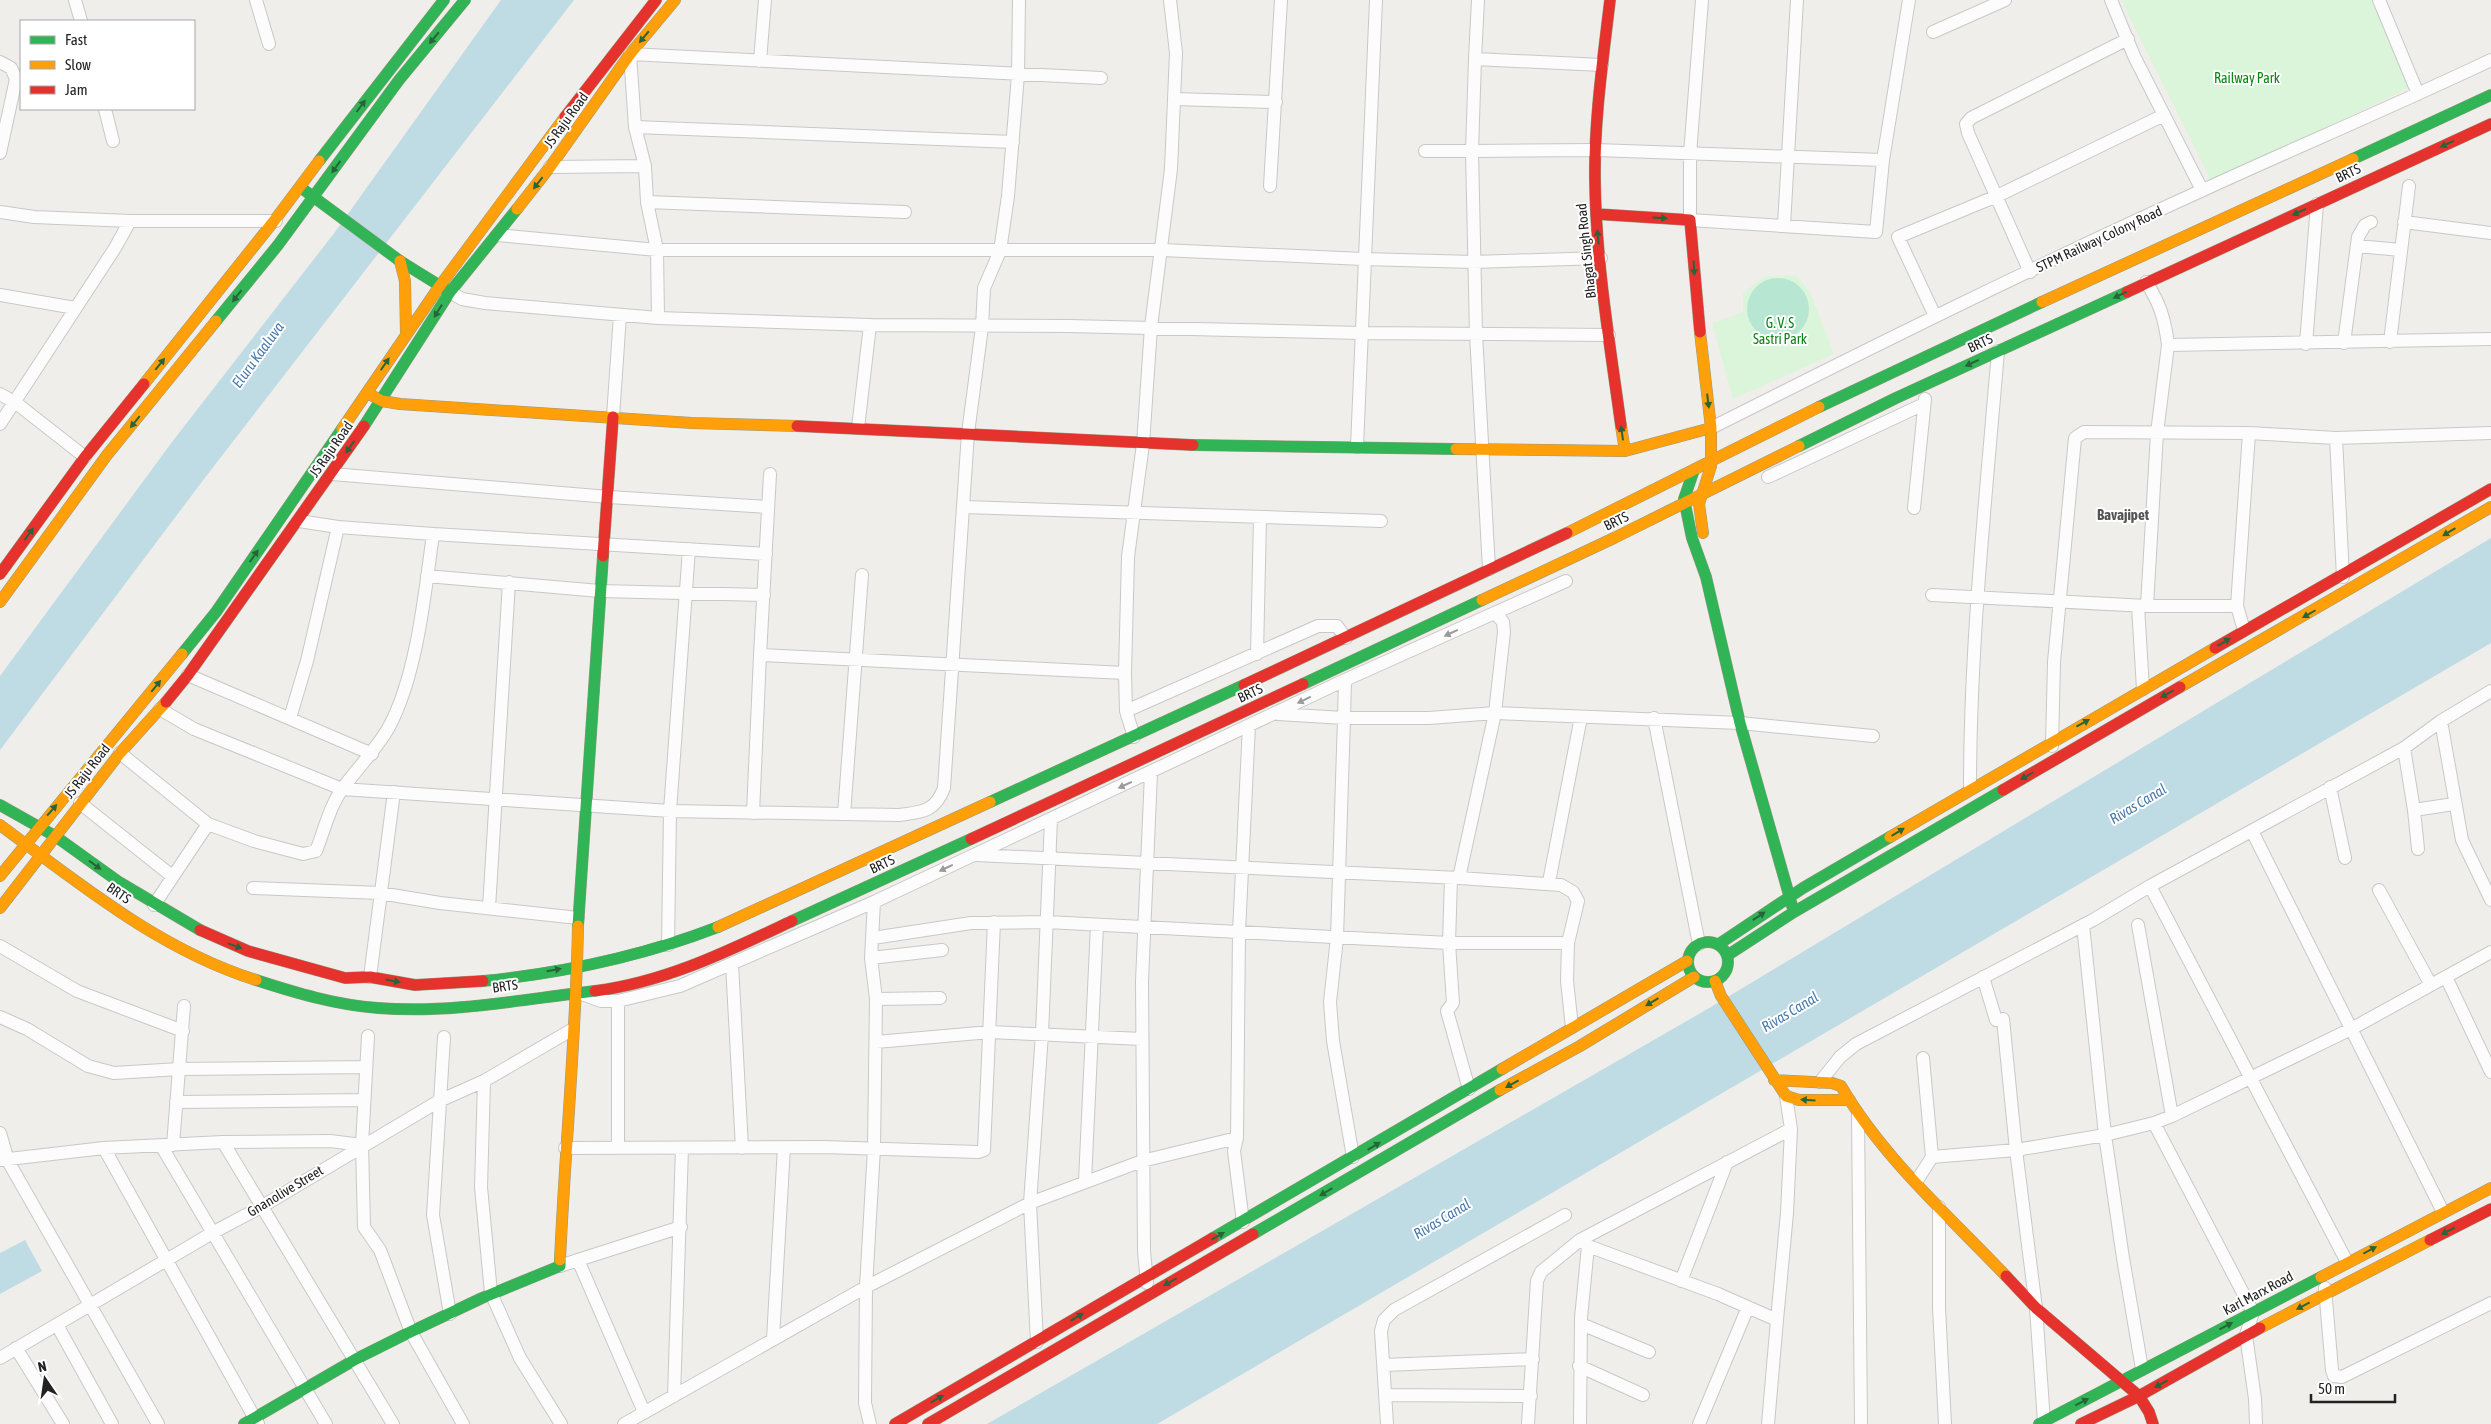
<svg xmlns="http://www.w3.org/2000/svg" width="2491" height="1424" viewBox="0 0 2491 1424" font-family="'Asap Condensed',sans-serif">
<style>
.park{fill:#daf5da}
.pitch{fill:#b7e6d2}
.water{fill:#bfdbe3}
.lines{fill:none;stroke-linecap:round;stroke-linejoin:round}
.street-casing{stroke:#c9c8c7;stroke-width:14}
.fast-casing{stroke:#999a82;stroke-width:12}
.slow-casing{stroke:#999a82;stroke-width:12}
.jam-casing{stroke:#999a82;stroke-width:12}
.street{stroke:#fdfcfc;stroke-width:12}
.fast{stroke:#30b455;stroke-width:11}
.slow{stroke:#ff9f0a;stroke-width:11}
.jam{stroke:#e5322d;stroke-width:11}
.oneway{fill:#286439}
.oneway2{fill:#9a9a9a}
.labels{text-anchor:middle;stroke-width:4;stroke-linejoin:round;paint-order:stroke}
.park-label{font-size:14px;fill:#0c8416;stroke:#fff}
.street-label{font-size:14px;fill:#222;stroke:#fff}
.water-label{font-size:15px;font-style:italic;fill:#4a7aab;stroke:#fff}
.neighbourhood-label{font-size:15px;font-weight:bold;fill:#555;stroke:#fff}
</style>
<rect width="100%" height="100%" fill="#f0eeeb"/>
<path class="park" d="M2121,0H2378L2417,84L2212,182Z
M1796,275L1810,292L1834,354L1733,399L1712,323L1743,312V293L1764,277Z"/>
<path class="pitch" d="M1747 309a31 31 0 1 1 62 0a31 31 0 1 1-62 0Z"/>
<path class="water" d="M501,0H574L204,479L0,750V676L172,442L335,232Z
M2491,538V643L1157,1424H987L1711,1007Z
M25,1240L42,1271L0,1294V1253Z"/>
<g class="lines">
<defs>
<path id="street" d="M75,0L81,21
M256,0L269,44
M1702,0L1690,154V220L1876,232L1883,160L1909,0
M2111,0L2134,56L2202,190
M2379,0L2418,94
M1933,32L2005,0
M1475,59L1478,0
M760,61L765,0
M0,62L11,68L16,79L0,153
M1602,65L1475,59L1472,151L1596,150L1883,160
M1174,99L1276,102
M105,109L113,141
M635,127L645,166L647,202L657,250L658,318
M1013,142L635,127L630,54L1101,78
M1425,151H1472L1476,334L1489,569
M550,167L645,166
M1270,186L1281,0
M647,202L905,212
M0,212L34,217L130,221H276
M2404,222L2491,233
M1784,225L1797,0
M497,235L657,250H1162L1363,259L1474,262L1601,258
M2357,246L2401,250
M2030,272L1968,133L1966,124L1971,118L2128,39
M2146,282C2160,303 2165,320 2168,345L2491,339
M450,292L462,299L485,303L658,318L870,325L1068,326L1361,333L1609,335
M0,295L75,308
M1935,316L1898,237L1997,196L2164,115
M2390,342L2409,186
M2344,343L2358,237L2365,225L2371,222
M2306,344L2317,204
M0,394L16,403L85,457
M613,417L620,315
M0,424L115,248L130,221
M858,428L870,325
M1711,428C1874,346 2037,265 2203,190C2299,146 2396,105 2491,60
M2336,438L2343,577
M1357,447L1376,0
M332,474L609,497L768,507
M770,474L760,655L1125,673
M1768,477L1924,404
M963,507L1381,521
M1914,508L1925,399
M299,521L338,527L433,534L766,554
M427,576L600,591L764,595
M1932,595L2147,606H2237
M2138,606L2143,689
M2147,606L2157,433L2168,345
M2244,630L2237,606L2249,433
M1257,654L1260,517
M188,675L372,754
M1345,680L1344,718H1429L1495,713L1740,723L1873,736
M160,709L194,729L342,789L670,811L899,815C922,812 935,812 944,788L968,433L982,327L984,288L1000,251L1008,196L1018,75L1019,0
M1126,711L1318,626H1337L1346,638
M1278,714L1344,718L1337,938L1330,1002L1333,1041L1353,1157
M290,718L307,661L338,527
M1654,718L1699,944
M2441,721L2462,840L2491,900
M1134,737L1126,711L1125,673L1128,557L1143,444L1151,327L1171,169L1176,53L1170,0
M2052,746L2054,662L2075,438L2084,432L2249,433L2336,438L2491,433
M2404,748L2414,810L2418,849
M120,753L208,824L254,841L303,854L316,851C324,831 330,805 343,788C358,767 376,750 389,727C417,675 425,592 433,534
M2330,787L2345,858
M1970,789C1970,643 1986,496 1998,351
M80,803L172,876
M2414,810L2454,804
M753,813L760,655
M844,814L862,575
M2252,831L2443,1212
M977,855L1459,878L1561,885L1573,892L1578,901L1568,943L1567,981L1572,1027
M1451,878L1449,943L1453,1003L1447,1011L1469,1089
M1459,878L1495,713L1504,632L1503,622L1496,614
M1549,882L1581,717
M2150,886L2347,1262
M253,888L380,893L440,903L578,918
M2379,890L2431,985
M154,905L208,824
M489,908L509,582
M2083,925L2105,1135L2154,1123L2172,1116L2351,1029L2491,952
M2138,925L2172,1116
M873,938L971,923L1047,922L1449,943H1568
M668,945L670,811L689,549
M0,946L77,991L183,1031
M871,958L874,902
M732,964L742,1148
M370,977L394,792
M1983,977L1996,1020
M2446,977L2491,1072
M582,994L601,1001H618L680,986L874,902L1345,680L1566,581
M876,999L940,998
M618,1001V1147
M0,1017L27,1029L88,1066L114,1073L179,1069L366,1067
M2003,1019L2016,1150L2036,1308L2044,1422
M368,1036L362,1145L364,1227L380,1250L411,1332L463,1424
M444,1037L433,1215L450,1314
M876,1042L990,1032L1142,1039
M1923,1058L1932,1157
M484,1081L481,1187L491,1293L520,1358L561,1424
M1820,1082L1840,1057L1856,1044L2093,920L2150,886L2404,748L2441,721L2491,691
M176,1102L364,1100
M1858,1115L1861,1424
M2154,1123L2253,1312L2246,1335L2255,1399L2256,1424
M0,1133L8,1161L158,1424
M223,1142L393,1424
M173,1145L184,1006
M162,1147L326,1424
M104,1148L258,1424
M565,1148L823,1147L978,1152L984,1150L994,922
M0,1160L104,1148L223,1142L330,1141L362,1145
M1085,1181L1097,925
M1916,1182L1932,1157L2016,1150L2105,1135L2123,1258L2142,1369
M1939,1207V1308L1945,1424
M1243,1222L1234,1151L1237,1138L1239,932L1249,725
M578,1260L681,1227
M560,1266L578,1260L644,1412
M1681,1281L1727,1162
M1147,1283L1144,1251L1142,981L1151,773
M2325,1288L2332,1370L2334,1376L2342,1377L2491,1303
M1777,1320L1787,1213L1791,1129
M1581,1324L1649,1352
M57,1325L112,1424
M773,1339L784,1147
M1037,1342L1030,1203L1042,1034L1051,819
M16,1348L63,1424
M0,1358L214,1232L261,1207L439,1101L484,1081L573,1029
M1384,1365L1533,1359
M1579,1366L1643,1395
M1386,1395L1531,1396
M674,1396L682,1148
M624,1424L866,1287L1030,1203L1142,1161L1237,1138
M870,1424L865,1403L866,1287L874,1148L876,999L871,958L942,950
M1387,1424L1381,1331L1384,1320L1394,1310L1565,1215
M1528,1424L1537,1281L1541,1272L1580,1240
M1580,1424L1581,1318L1588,1246
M1699,1424L1748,1307
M1768,1424L1777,1320L1718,1294L1588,1246L1580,1240L1791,1129L1786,1096"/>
<path id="fast" d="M2353,159L2491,95
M319,161L444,0
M300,187L400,261L450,292
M216,321L278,245L399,80L465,0
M1819,407L2042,302
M364,426L450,292L517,209
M1193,445L1456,449
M1799,446L1896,398L2127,292
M1694,470L1684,499L1692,538L1706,577L1740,723L1793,909
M182,654L216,612L342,429
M1303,684L1482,600
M990,802L1244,685
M0,805L55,836L119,882L200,930
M792,921L971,839
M578,926L603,556
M1688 962a20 20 0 1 1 40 0a20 20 0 1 1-40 0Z
M1719,944L1803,888L1890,837
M1728,955L1794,912L2003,790
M256,980C296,993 336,1005 378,1008C451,1014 524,999 595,991
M483,981C563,973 643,956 718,927
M1253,1234L1500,1090
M1213,1238L1502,1069
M244,1424L356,1359L406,1334L482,1298L560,1266V1260
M2039,1424L2321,1277"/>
<path id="slow" d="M517,209L550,167L630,54L675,0
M400,261L405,281L406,335
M2042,302L2353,159
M1700,332L1711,428V466L1699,504L1703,533
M144,384L274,221L319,161
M369,394L382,401L400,404L692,423L797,426
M1621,426L1625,451L1711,428
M342,429L439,287L565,117
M1456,449L1625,451
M1567,533L1819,407
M1482,600L1614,538L1799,446
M0,602L107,455L216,321
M2180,687L2491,507
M0,825C80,884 160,950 256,980
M1890,837L2215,648
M0,876L182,654
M0,908L120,753L166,702
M718,927L990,802
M1715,981L1721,996L1786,1096L1799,1100H1850
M1502,1069L1687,961
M1774,1080L1832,1083L1841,1086C1883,1158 1949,1216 2006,1276
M1500,1090L1580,1046L1694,977
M560,1260C565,1149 576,1037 578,926
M2321,1277L2491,1188
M2260,1328L2430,1240"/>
<path id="jam" d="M1610,0C1603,60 1594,120 1595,181C1596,263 1610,345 1621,426
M565,117L656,0
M1596,214L1690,220L1700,332
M2127,292L2491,124
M797,426L1193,445
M603,556L613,417
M0,574L85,457L144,384
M2215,648L2491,489
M1244,685L1567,533
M166,702L188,675L364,426
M2003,790L2180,687
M971,839L1303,684
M200,930L248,951L345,978L370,977L415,985L483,981
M595,991C666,982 728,951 792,921
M2430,1240L2491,1209
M2006,1276L2036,1308L2139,1396L2149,1412L2153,1424
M895,1424L1213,1238
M928,1424L1253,1234
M2081,1424L2139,1396L2260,1328"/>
</defs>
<use href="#street" class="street-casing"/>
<use href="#fast" class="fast-casing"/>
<use href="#slow" class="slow-casing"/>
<use href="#jam" class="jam-casing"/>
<use href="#street" class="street"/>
<use href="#fast" class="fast"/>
<use href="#slow" class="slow"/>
<use href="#jam" class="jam"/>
</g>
<defs><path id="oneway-solid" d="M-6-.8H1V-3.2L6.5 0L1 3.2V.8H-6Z" transform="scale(1.25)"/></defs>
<g class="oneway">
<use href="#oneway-solid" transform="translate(644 37) rotate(130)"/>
<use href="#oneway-solid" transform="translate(434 38) rotate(130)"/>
<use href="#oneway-solid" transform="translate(361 106) rotate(-53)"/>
<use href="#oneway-solid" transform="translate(2447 144) rotate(155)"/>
<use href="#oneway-solid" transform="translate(336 167) rotate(126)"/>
<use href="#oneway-solid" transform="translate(538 183) rotate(128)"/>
<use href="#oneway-solid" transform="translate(2299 212) rotate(155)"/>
<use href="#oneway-solid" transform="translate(1660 218) rotate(4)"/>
<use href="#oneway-solid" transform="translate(1598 237) rotate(-96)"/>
<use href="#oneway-solid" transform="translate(1694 268) rotate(87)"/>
<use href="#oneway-solid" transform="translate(2120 295) rotate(155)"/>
<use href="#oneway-solid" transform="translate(237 296) rotate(128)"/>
<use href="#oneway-solid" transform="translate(438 311) rotate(122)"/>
<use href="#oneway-solid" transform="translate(1972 363) rotate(155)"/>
<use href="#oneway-solid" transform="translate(160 364) rotate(-51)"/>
<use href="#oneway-solid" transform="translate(385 364) rotate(-55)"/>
<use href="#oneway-solid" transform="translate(1708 401) rotate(83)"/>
<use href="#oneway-solid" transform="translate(135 422) rotate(129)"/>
<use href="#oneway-solid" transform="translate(1622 433) rotate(-98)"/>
<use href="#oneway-solid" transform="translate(350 447) rotate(125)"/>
<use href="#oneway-solid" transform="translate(2449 532) rotate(149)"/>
<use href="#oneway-solid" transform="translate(29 534) rotate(-54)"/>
<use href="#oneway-solid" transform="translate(254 556) rotate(-55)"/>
<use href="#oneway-solid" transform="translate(2309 614) rotate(150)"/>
<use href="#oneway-solid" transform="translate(2224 642) rotate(-31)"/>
<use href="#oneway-solid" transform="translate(156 686) rotate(-51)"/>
<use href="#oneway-solid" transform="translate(2167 694) rotate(151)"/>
<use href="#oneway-solid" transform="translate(2083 723) rotate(-29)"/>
<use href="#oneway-solid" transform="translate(2027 776) rotate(150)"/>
<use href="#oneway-solid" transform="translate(52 810) rotate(-49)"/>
<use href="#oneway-solid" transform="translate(1898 832) rotate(-31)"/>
<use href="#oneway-solid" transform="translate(95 865) rotate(36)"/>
<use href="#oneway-solid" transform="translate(1759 916) rotate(-33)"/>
<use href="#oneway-solid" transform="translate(235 946) rotate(20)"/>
<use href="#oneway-solid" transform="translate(554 970) rotate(-10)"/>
<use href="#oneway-solid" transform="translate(393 981) rotate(11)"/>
<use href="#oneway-solid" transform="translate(1652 1002) rotate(149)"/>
<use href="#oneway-solid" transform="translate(1512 1084) rotate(151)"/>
<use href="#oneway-solid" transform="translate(1808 1100) rotate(-177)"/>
<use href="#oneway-solid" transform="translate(1374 1146) rotate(-31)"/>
<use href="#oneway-solid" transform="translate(1326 1192) rotate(149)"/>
<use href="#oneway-solid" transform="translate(2448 1231) rotate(153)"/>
<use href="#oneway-solid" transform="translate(1218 1236) rotate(-29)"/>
<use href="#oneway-solid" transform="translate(2370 1250) rotate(-28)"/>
<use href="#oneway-solid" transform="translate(1170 1282) rotate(151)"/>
<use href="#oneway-solid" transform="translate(2303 1306) rotate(152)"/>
<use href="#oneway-solid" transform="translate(1077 1317) rotate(-31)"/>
<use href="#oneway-solid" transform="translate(2226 1326) rotate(-27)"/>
<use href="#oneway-solid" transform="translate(2161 1384) rotate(151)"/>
<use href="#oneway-solid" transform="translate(937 1399) rotate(-30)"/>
<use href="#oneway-solid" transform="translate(2082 1402) rotate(-27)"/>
</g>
<g class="oneway2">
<use href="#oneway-solid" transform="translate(1451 633) rotate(155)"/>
<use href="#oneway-solid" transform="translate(1304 700) rotate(154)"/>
<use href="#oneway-solid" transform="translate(1125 785) rotate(155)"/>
<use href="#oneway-solid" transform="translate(946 868) rotate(155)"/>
</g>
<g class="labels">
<g class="park-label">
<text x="2247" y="83">Railway Park</text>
<text x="1780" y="328">G. V. S<tspan x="1780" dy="16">Sastri Park</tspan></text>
</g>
<g class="street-label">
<text transform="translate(566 120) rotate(-54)" y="5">JS Raju Road</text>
<text transform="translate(2348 173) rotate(-25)" y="5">BRTS</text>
<text transform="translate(2099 239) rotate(-25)" y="5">STPM Railway Colony Road</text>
<text transform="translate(1586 251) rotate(-96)" y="5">Bhagat Singh Road</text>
<text transform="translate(1980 343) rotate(-25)" y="5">BRTS</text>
<text transform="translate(331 449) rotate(-55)" y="5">JS Raju Road</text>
<text transform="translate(1616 521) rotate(-26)" y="5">BRTS</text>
<text transform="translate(1250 693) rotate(-25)" y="5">BRTS</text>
<text transform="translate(87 771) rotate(-52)" y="5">JS Raju Road</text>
<text transform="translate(882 864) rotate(-25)" y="5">BRTS</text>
<text transform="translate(119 893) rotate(35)" y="5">BRTS</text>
<text transform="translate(505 986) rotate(-8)" y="5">BRTS</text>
<text transform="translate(285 1191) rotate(-31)" y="5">Gnanolive Street</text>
<text transform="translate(2258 1293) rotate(-28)" y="5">Karl Marx Road</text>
</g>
<g class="water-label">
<text transform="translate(258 355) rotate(-54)" y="5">Eluru Kaaluva</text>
<text transform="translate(2138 804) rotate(-31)" y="5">Rivas Canal</text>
<text transform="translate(1790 1012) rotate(-31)" y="5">Rivas Canal</text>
<text transform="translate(1442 1219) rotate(-31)" y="5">Rivas Canal</text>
</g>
<g class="neighbourhood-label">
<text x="2123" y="520">Bavajipet</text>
</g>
</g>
<rect x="20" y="20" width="175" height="90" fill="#ffffff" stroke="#a7a7a7"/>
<rect x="30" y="36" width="25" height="8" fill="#30b455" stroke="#a7a7a7"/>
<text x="65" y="45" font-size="15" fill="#222222">Fast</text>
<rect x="30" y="61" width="25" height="8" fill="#ff9f0a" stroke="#a7a7a7"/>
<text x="65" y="70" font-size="15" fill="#222222">Slow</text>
<rect x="30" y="86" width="25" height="8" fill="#e5322d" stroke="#a7a7a7"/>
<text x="65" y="95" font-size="15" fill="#222222">Jam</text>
<g transform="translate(45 1379) rotate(347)" stroke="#ffffff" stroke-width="4" paint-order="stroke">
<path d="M0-4L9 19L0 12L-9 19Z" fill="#222222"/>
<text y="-8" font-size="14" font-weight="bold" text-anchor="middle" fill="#222222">N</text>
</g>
<path d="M2311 1394v8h84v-8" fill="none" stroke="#222222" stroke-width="2.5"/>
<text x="2318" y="1394" font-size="15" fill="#222222" stroke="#ffffff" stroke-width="4" paint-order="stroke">50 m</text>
</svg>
